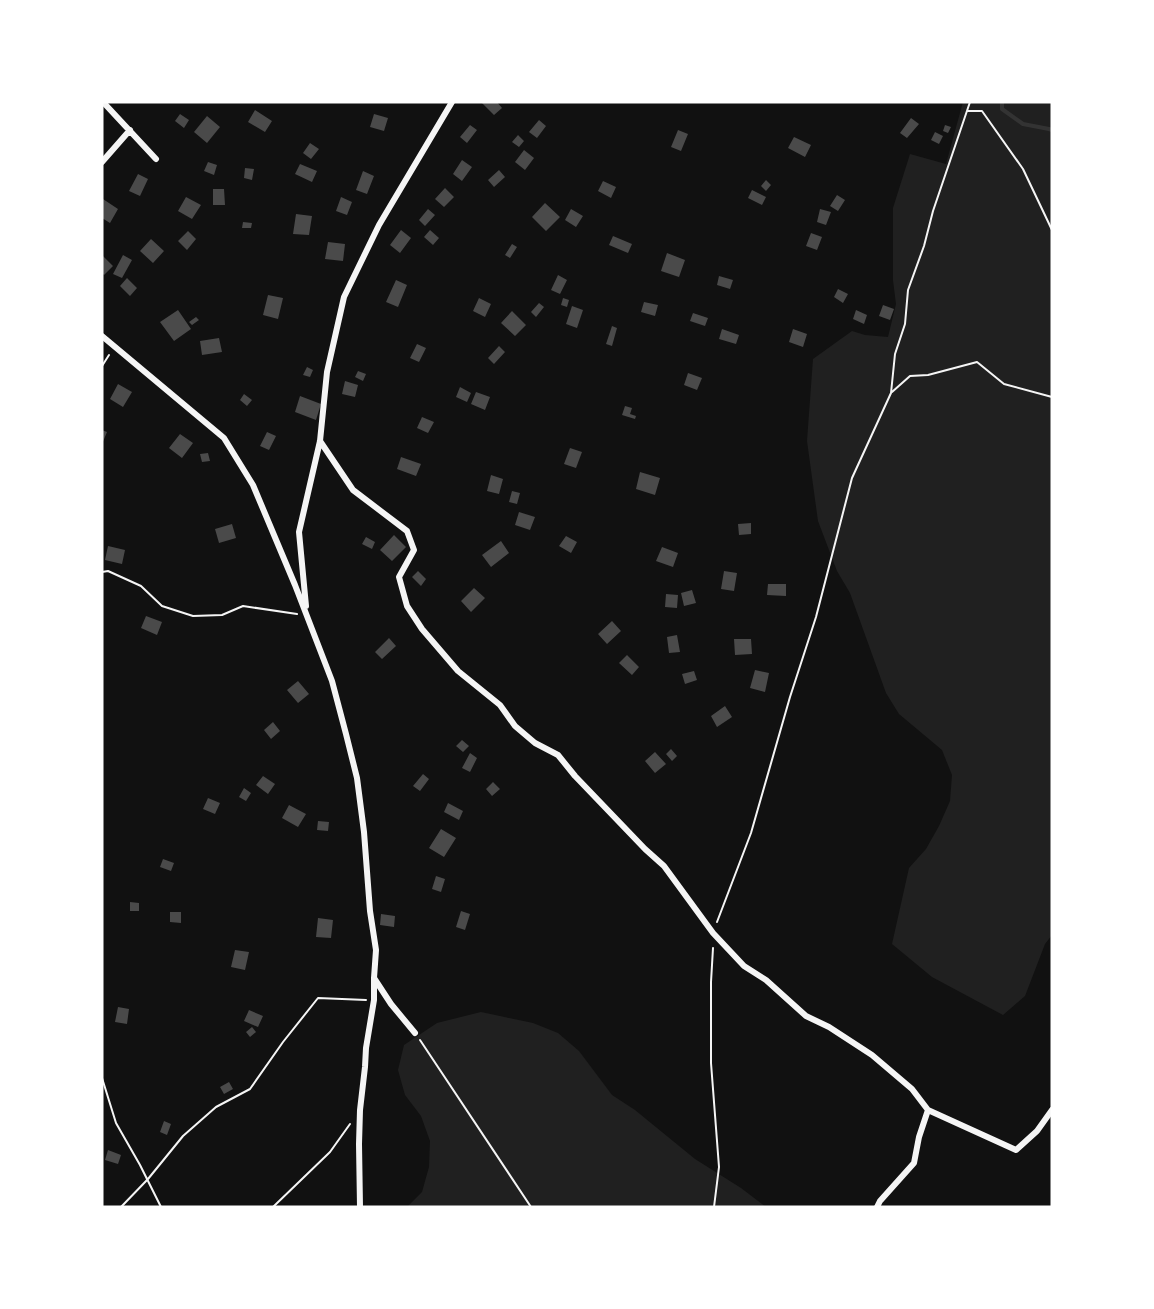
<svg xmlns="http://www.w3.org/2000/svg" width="1154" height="1309" viewBox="0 0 1154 1309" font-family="'Roboto Condensed',sans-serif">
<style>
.green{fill:#202020}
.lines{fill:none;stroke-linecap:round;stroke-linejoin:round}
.stream{stroke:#333;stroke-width:4}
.building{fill:#4a4a4a}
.path{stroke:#f5f5f5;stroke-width:2}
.minor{stroke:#f5f5f5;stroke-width:6}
</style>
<rect width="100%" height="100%" fill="#111"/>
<path class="green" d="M963,102H1052V935L1045,944L1025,996L1003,1015L932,977L892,944L909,868L926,849L939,826L950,801L952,775L942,750L899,714L886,693L850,593L837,571L818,521L807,441L813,359L852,331L865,335L888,337L896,304L893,280V208L910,154L946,164Z
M481,1012L533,1023L558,1033L579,1051L612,1095L635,1110L695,1159L741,1188L766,1207H407L422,1192L429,1167L430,1141L421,1116L405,1095L398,1070L404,1045L437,1023Z"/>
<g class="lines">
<path class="stream" d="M1002,102V109L1023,124L1049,129L1052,130"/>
</g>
<path class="building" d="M481,102H497L502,108L494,115Z
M255,110L272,121L265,132L248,122Z
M180,114L189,120L184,128L175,121Z
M374,114L388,118L384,131L370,127Z
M207,116L220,127L207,143L194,132Z
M911,118L919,124L907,138L900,133Z
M539,120L546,126L537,138L529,132Z
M470,125L477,130L467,143L460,137Z
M945,125L951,127L948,133L943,131Z
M678,130L688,134L681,151L671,147Z
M935,132L943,136L939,144L931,140Z
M518,135L524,141L519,147L512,142Z
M794,137L811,145L805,157L788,148Z
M310,143L319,149L311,159L303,153Z
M524,150L534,158L525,170L515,162Z
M462,160L472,167L462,181L453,174Z
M208,162L217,165L214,175L204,171Z
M300,164L317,171L312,182L295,174Z
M245,168L254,169L252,180L244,178Z
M499,170L505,177L494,187L488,180Z
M363,171L374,176L367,194L356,190Z
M138,174L148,179L140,196L129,191Z
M766,180L771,185L766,191L761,186Z
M603,181L616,187L611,198L598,191Z
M445,188L454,197L444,207L435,199Z
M213,189H224L225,205H213Z
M752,190L766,197L762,205L748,198Z
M837,195L845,200L838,211L830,206Z
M186,197L201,205L192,219L178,211Z
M341,197L352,202L347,215L336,211Z
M103,199L118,209L110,223L102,218V201Z
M545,203L560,217L546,231L532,217Z
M428,209L435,215L425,226L419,220Z
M571,209L583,216L576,227L565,220Z
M820,209L831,212L826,225L817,222Z
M296,214L312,216L309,235L293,234Z
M243,222L252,223L251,228H242Z
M401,230L411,238L400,253L390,245Z
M430,230L439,238L433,245L424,237Z
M188,231L196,239L187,250L178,241Z
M811,233L822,237L817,250L806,246Z
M613,236L632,244L628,253L609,245Z
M151,239L164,251L153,263L140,251Z
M328,242L345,244L343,261L325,259Z
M512,244L517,247L510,258L505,255Z
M667,253L685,260L679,277L661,271Z
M102,255L113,266L104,275L102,273Z
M123,255L132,260L122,278L113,274Z
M558,275L567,280L560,294L551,290Z
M719,276L733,280L730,289L717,285Z
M127,278L137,288L130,296L120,286Z
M396,280L407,285L398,307L386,302Z
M838,289L848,294L843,303L834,297Z
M268,295L283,298L278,319L263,315Z
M479,298L491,304L485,317L473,311Z
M563,298L569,300L567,307L561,305Z
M644,302L658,305L655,316L641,312Z
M539,303L544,307L536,317L531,312Z
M883,305L894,309L890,320L879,316Z
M572,306L583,310L577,328L566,324Z
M178,310L191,329L174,341L160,322Z
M856,310L867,315L864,324L853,319Z
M512,311L526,325L515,336L501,323Z
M693,313L708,318L705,326L690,321Z
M196,317L199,320L192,325L189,322Z
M612,326L617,328L612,346L606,344Z
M722,329L739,335L736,344L719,339Z
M793,329L807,334L803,347L789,342Z
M219,338L222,352L202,355L200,341Z
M417,344L426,348L419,362L410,358Z
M499,346L505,352L494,364L488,358Z
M307,367L313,370L310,377L303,375Z
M358,371L366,374L363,381L355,377Z
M688,373L702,378L697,390L684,385Z
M345,381L358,385L355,397L342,394Z
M118,384L132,392L123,407L110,399Z
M460,387L471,393L467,402L456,397Z
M476,392L490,397L485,410L471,404Z
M244,394L252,400L247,406L240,400Z
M300,396L321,404L316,420L295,412Z
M625,406L632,408L630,414L636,416L635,419L622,415Z
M422,417L434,422L428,433L417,428Z
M102,430L107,432L102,444Z
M267,432L276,436L269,450L260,446Z
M180,434L193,443L182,458L169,448Z
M570,448L582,452L576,468L564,464Z
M208,453L210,461L202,462L200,454Z
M401,457L421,464L416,476L397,469Z
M640,472L660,478L655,495L636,489Z
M491,475L503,479L499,494L487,491Z
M512,491L520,493L517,504L509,502Z
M519,512L535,517L530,530L515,525Z
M751,523V534L739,535L738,524Z
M232,524L236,538L219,543L215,529Z
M394,535L406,547L392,561L380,550Z
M566,536L577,542L571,553L559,546Z
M366,537L375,542L372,549L362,544Z
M501,541L509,553L491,567L482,555Z
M108,546L125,550L122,564L105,560Z
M662,547L678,553L673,567L656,561Z
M418,571L426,579L421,586L412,577Z
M724,571L737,573L734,591L721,589Z
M768,584H786V596L767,595Z
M474,588L485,598L471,612L461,601Z
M692,590L696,603L684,606L681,593Z
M666,594L678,595L677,608L665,607Z
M146,616L162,622L157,635L141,628Z
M612,621L621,631L607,644L598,634Z
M677,635L680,652L669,653L667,637Z
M389,638L396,646L382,659L375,652Z
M734,639H751L752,654L735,655Z
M627,655L639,667L632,675L619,663Z
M755,670L769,673L765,692L750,688Z
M694,671L697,680L685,684L682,674Z
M298,681L309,694L298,703L287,690Z
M725,706L732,717L717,727L711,716Z
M273,722L280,731L271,739L264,730Z
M462,740L469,746L463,752L456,746Z
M671,749L677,756L672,761L666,754Z
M655,752L666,764L655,773L645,761Z
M470,753L477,758L470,772L462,768Z
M423,774L429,779L420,791L413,786Z
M263,776L275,784L268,794L256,785Z
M493,782L500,789L492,796L486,789Z
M244,788L251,793L246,801L239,797Z
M208,798L220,803L215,814L203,809Z
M448,803L463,811L459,820L444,812Z
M289,805L306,814L298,827L282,818Z
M318,821L329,822L328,831L317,830Z
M441,829L456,838L444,857L429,848Z
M163,859L174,863L171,871L160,867Z
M436,876L445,879L441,892L432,889Z
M130,902L139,903V911H130Z
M461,911L470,914L465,930L456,927Z
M170,912H181V923L170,922Z
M381,914L395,916L394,927L380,925Z
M318,918L333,920L331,938L316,937Z
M235,950L249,952L245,970L231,967Z
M118,1007L129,1009L127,1024L115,1022Z
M249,1010L263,1016L258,1027L244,1021Z
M252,1027L256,1032L250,1037L246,1032Z
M229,1082L233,1089L224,1094L220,1087Z
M164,1121L171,1124L167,1135L160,1132Z
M108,1150L121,1155L118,1164L105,1160Z"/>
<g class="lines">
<path class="path" d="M968,111H982L1023,169L1052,230
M102,366L109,355
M892,392L910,376L928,375L977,362L1004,384L1052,397
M102,572L108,571L141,586L162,606L193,616L222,615L243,606L297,614
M717,922L751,833L790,697L816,617L852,478L891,393L895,354L905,324L908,290L924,246L933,211L970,102
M713,948L711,982V1063L719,1167L714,1207
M420,1040L531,1207
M102,1078L116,1123L140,1165L161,1207
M121,1207L148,1179L183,1136L216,1107L250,1089L283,1042L318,998L366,1000
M273,1207L330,1152L350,1124"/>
<path class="minor" d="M103,102L156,159
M102,162L130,130
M102,336L224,438L253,485L295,585L332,681L346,734L357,778L364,832L370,911L376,950L374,978L391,1004L415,1033
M320,441L353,490L407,531L414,550L399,577L407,606L422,629L458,671L500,705L515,726L535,743L558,755L575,776L645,849L664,866L713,933L744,966L766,980L806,1016L829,1027L872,1055L912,1089L928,1110L1016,1150L1037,1131L1052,1110
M306,606L299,532L320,441L327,372L344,297L379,225L452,102
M360,1207L359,1144L360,1110L365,1067L366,1048L374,1000V978
M877,1207L880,1201L914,1163L919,1137L928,1110"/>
</g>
<rect width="1154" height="1309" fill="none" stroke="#ffffff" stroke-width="207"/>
</svg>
